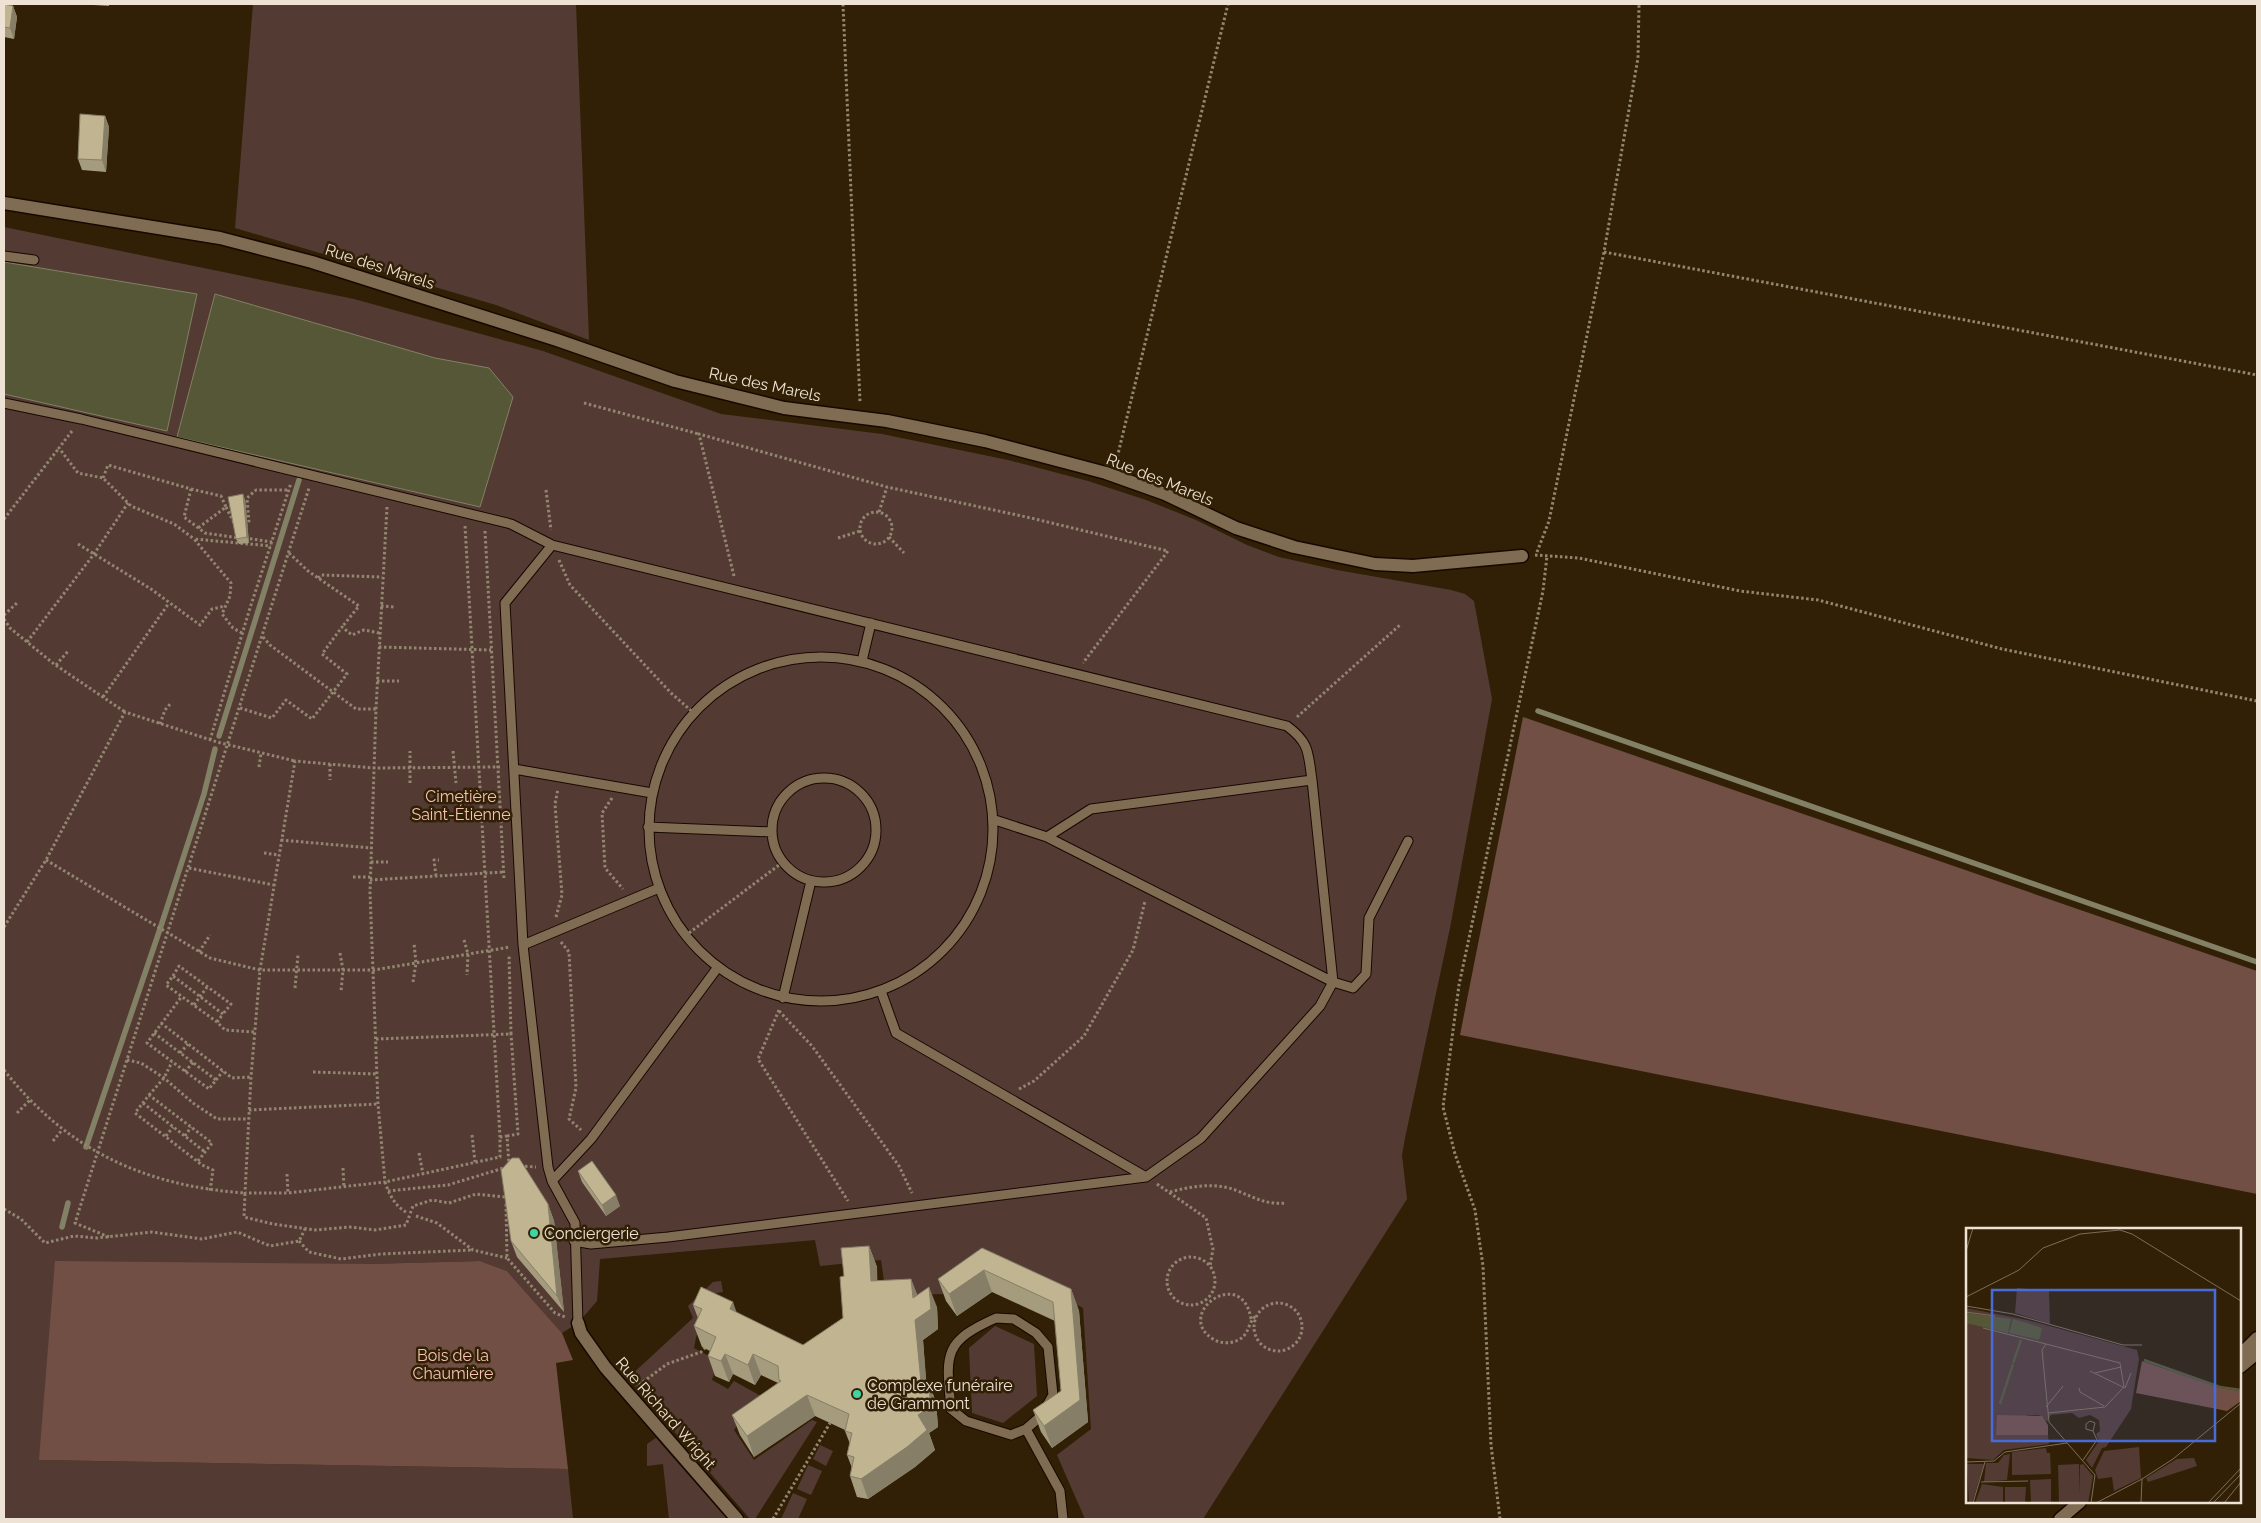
<svg xmlns="http://www.w3.org/2000/svg" width="2261" height="1523" viewBox="0 0 2261 1523" font-family="Raleway,sans-serif">
<style>
.green{fill:#533b34}
.forest{fill:#714f44}
.water{fill:#555736;stroke:#838165}
.lines{fill:none;stroke-linecap:round;stroke-linejoin:round}
.stream{stroke:#838165;stroke-width:5.5}
.service-casing{stroke:#180800;stroke-width:11}
.minor-casing{stroke:#180800;stroke-width:15}
.tertiary-casing{stroke:#180800;stroke-width:15}
.path{stroke:#938671;stroke-width:3;stroke-dasharray:2.5 2.5;stroke-linecap:butt}
.service{stroke:#806c52;stroke-width:9}
.minor{stroke:#806c52;stroke-width:12}
.tertiary{stroke:#806c52;stroke-width:12}
.wall{fill:#a59b7d}
.shaded-wall{fill:#867e66}
.building{fill:#c0b491;stroke:#867e66}
.poi-dot{fill:#3fd4a2;stroke:#312006;stroke-width:2}
.labels{text-anchor:middle;stroke-width:5;stroke-linejoin:round;paint-order:stroke}
.street-label{font-size:16px;fill:#ede2d3;stroke:#312006}
.park-label{font-size:16px;fill:#f6c2b3;stroke:#312006}
.poi-label{font-size:16px;fill:#ede2d3;stroke:#312006;text-anchor:start}
.inset-river{fill:none;stroke:#555736;stroke-width:2.5}
.inset-road{fill:none;stroke:#7c6e58;stroke-width:1}
.view{fill:#476cd7;fill-opacity:0.15;stroke:#476cd7;stroke-width:2.5}
.inset-edge{fill:none;stroke:#ede2d3;stroke-width:2.5}
</style>
<rect width="100%" height="100%" fill="#312006"/>
<path class="green" d="M253,4H576L589,340L496,305L235,228Z
M4,227L354,299L543,351L721,414L882,434L1008,460L1088,481L1146,500L1196,520L1247,545L1279,557L1337,570L1451,590L1465,594L1474,601L1492,699L1450,928L1405,1138L1402,1155L1407,1199L1203,1519H1085L1057,1455L1091,1429L1083,1308L990,1262L945,1294L886,1295L881,1260L820,1266L815,1240L600,1259L597,1301L578,1323L562,1333L507,1271L480,1261L367,1264L39,1460L568,1469L573,1519H4Z
M721,1281L723,1292L716,1293C703,1311 698,1327 694,1348L718,1361L712,1380L728,1389L734,1381L775,1404L738,1424L734,1430L754,1460L812,1420L817,1422L755,1519H750L628,1378L693,1318L688,1306L713,1282Z
M995,1326L1034,1344L1037,1396L1003,1423L972,1413L969,1348Z
M656,1438L727,1519H669L663,1464L647,1466V1444Z
M820,1445L833,1451L826,1466L813,1459Z
M808,1465L822,1471L811,1495L797,1489Z
M793,1493L807,1499L798,1519H781Z"/>
<path class="forest" d="M1523,717L2257,971V1194L1460,1035Z
M55,1261L367,1264L480,1261L507,1271L562,1333L573,1360L556,1363L568,1469L39,1460Z"/>
<path class="water" d="M4,262L197,294L167,431L4,394Z
M215,294L435,358L489,368L513,397L480,507L177,437Z"/>
<g class="lines">
<path class="stream" d="M1538,711L2257,962
M219,736L299,480
M86,1147L160,929L204,794L215,749
M62,1227L68,1203"/>
<defs>
<path id="service" d="M4,256L34,260
M4,403L81,419L511,524L552,545
M649 829a172 172 0 1 1 344 0a172 172 0 1 1-344 0Z
M862,661L871,623
M514,769L652,793
M772 830a52 52 0 1 1 104 0a52 52 0 1 1-104 0Z
M995,820L1047,837L1333,982L1353,988L1366,974L1369,918L1408,841
M648,827L772,832
M1047,837L1091,809L1312,780
M523,945L659,888
M881,991L896,1033L1146,1177
M783,998L811,881
M552,1181L591,1139L718,967
M574,1241L591,1244L668,1237L1146,1177L1201,1138L1320,1006L1333,982L1312,780C1308,753 1310,743 1287,726L552,545L505,603L523,945L548,1167L552,1181L575,1223L578,1323
M996,1318L1014,1319L1036,1333L1048,1347L1053,1395L1041,1416L1026,1429L1011,1435L966,1421L951,1409C946,1355 942,1342 996,1318Z
M1026,1429L1060,1491L1063,1519"/>
<path id="minor" d="M4,203L220,238L312,262L557,340L675,381L784,408L887,421L985,441L1106,473L1165,494L1236,528L1294,547L1375,564L1413,566L1522,556
M578,1323L581,1333L605,1367L737,1519"/>
<path id="tertiary" d="M2240,1355L2257,1338
M2240,1367L2257,1353
M2060,1519L2080,1502"/>
</defs>
<use href="#service" class="service-casing"/>
<use href="#minor" class="minor-casing"/>
<use href="#tertiary" class="tertiary-casing"/>
<path class="path" d="M843,4L860,402
M1604,252L2257,375
M584,403L699,434
M72,431L59,448L78,473L103,478L131,506L174,524L194,539
M1116,462L1228,4
M103,478L108,465L191,489L184,517L205,533L239,538
M191,489L221,496L226,507L198,528
M546,490L551,530
M226,507L234,523
M387,507L376,709L370,892L378,1104L385,1182L288,1193H245L251,1077L260,970L295,761L373,768L500,767
M860 528a16 16 0 1 1 32 0a16 16 0 1 1-32 0Z
M879,512L887,487
M4,519L59,448
M245,525L249,523L247,498L256,490H288
M465,526L500,1137
M485,531L504,879
M889,537L904,553
M245,538L272,542
M838,538L860,531
M78,544L151,589L200,625L212,609L225,606
M1537,552L1549,521L1604,252L1638,58L1639,4
M289,553L308,571L359,606L342,627
M1535,555L1579,558L1740,591L1818,600L2002,649L2257,701
M559,560L570,585L671,693L695,714
M734,576L699,434L887,487L1031,518L1168,551L1083,663
M318,578L321,575L382,577
M381,606L395,607
M4,615L18,602
M4,619L10,628L54,664L125,712
M242,633L233,628L222,614L230,596L231,583L194,539L271,546
M263,637L270,645L356,709H376
M27,642L94,554L128,503
M379,647L491,650
M56,665L69,650
M377,681H399
M103,697L169,603
M240,708L272,718L286,700L312,719L347,674L322,654L342,627L352,635L364,630L379,633
M1297,717L1401,624
M160,724L165,710L171,703
M210,740L250,608L291,483
M453,751L456,783
M330,764V780
M259,767L261,753
M410,783V751
M612,798L602,813L605,868L623,889
M281,840L371,848
M264,853L279,855
M46,860L210,958L260,970H374L510,947
M371,862H388
M189,868L274,885
M436,876L434,860H439
M353,877H370
M370,880L504,872
M556,917L562,895L555,804L558,789
M4,927L46,860L125,712L217,742L295,761
M685,936L783,862
M464,940L468,954L467,975
M561,942L569,952L576,1088L569,1119L581,1130
M199,952L210,935
M340,953L343,970L341,991
M173,976L179,966L231,1004L223,1014
M413,982L416,963L414,943
M295,988L298,955
M194,1005L207,987
M779,1010L758,1059L848,1201
M779,1011L812,1046L899,1166L912,1193
M217,1022L223,1014L173,976L166,985L217,1022L225,1030L254,1032
M161,1023L232,1078L251,1077
M154,1033L216,1080L209,1089L147,1043L182,996
M376,1039L511,1034L509,955
M180,1053L188,1044
M127,1060L141,1063L164,1078L193,1103L217,1119H248
M4,1070C67,1150 144,1186 245,1193L244,1217L273,1224L315,1230L350,1227L375,1230L406,1225L413,1206L432,1200L449,1203L476,1194L506,1197
M185,1072L193,1062
M313,1072L377,1074
M216,1080L223,1071
M1019,1089L1034,1081L1084,1036L1133,950L1145,901
M149,1095L164,1078L172,1062
M143,1103L205,1152
M249,1110L378,1104
M17,1113L30,1100
M472,1135L475,1162
M166,1136L173,1127
M185,1136L191,1127
M507,1136L518,1134L511,1034
M53,1141L62,1130
M419,1153L423,1174
M198,1161L212,1143L149,1095L135,1113L202,1165L213,1170L210,1191
M520,1166L536,1167
M343,1168L344,1188
M287,1174L288,1193
M1157,1184L1206,1218L1213,1249L1210,1266
M388,1191L448,1185L507,1167
M1170,1192C1192,1186 1216,1182 1238,1191C1255,1198 1267,1205 1286,1203
M506,1204L507,1258L555,1313L565,1317
M4,1209L21,1219L45,1243L74,1236L97,1238L152,1232L202,1239L237,1232L270,1246L299,1241L305,1229
M406,1212C395,1206 389,1194 385,1182L500,1157V1137L507,1136L509,1165
M416,1216L437,1223L473,1250L507,1258
M109,1237L75,1223L309,488
M299,1241L309,1252L341,1259L381,1254L473,1250
M1167 1281a24 24 0 1 1 48 0a24 24 0 1 1-48 0Z
M1254 1327a24 24 0 1 1 48 0a24 24 0 1 1-48 0Z
M1251,1319C1242,1264 1173,1314 1213,1339C1221,1344 1232,1344 1240,1339C1250,1333 1248,1321 1257,1315
M639,1385L667,1364L701,1352L705,1348
M773,1519L830,1423
M1500,1519L1491,1445L1483,1266L1475,1210L1455,1154L1443,1107L1459,985L1543,591L1547,556"/>
<use href="#service" class="service"/>
<use href="#minor" class="minor"/>
<use href="#tertiary" class="tertiary"/>
</g>
<path class="wall" d="M4,4L13,6L17,17L14,39L4,37Z
M79,4H109V6Z
M105,116L109,127L106,172L82,170L78,159Z
M245,499L249,543L239,544L236,539Z
M578,1171L620,1206L606,1216L582,1182Z
M548,1204L554,1221L564,1312L517,1257L511,1241Z
M869,1246L877,1267V1281L911,1279L917,1295L937,1307L938,1329L923,1340L926,1381H928L936,1402L938,1427L929,1433L935,1450L915,1467L868,1499L857,1497L850,1476L852,1468L847,1455L850,1444L845,1431V1430L815,1416L754,1457L740,1435L732,1415L778,1383L761,1375L755,1385L733,1374L729,1382L715,1376L708,1356L710,1351L702,1347L694,1326L698,1318L693,1305L737,1313L803,1345L843,1318L844,1276Z
M982,1248L1071,1289L1079,1311L1088,1422L1052,1448L1041,1432L1033,1410L1061,1391L1055,1321L992,1292L957,1316L946,1301L938,1279Z"/>
<path class="shaded-wall" d="M13,6L17,17L14,39L10,28Z
M105,116L109,127L106,172L102,160Z
M243,494L245,499L249,543L247,537Z
M616,1195L620,1206L606,1216L602,1205Z
M548,1204L554,1221L564,1312L557,1296Z
M869,1246L877,1267L878,1302L871,1281Z
M984,1270L992,1292L957,1316L949,1294Z
M911,1279L919,1299L929,1287L937,1307L938,1329L923,1340L928,1402L921,1382Z
M1071,1289L1079,1311L1088,1422L1052,1448L1044,1426L1080,1400Z
M733,1302L740,1322L730,1309Z
M725,1354L733,1374L729,1382L721,1361Z
M753,1354L761,1375L755,1385L748,1365Z
M928,1381L936,1402L938,1427L929,1433L935,1450L915,1467L868,1499L861,1479L918,1415Z
M807,1395L815,1416L754,1457L747,1436Z"/>
<path class="building" d="M4,4L13,6L10,28L4,27Z
M80,114L105,116L102,160L78,159Z
M243,494L247,537L236,539L228,497Z
M512,1158H519L548,1204L557,1296L511,1241L501,1170Z
M592,1161L616,1195L602,1205L578,1171Z
M869,1246L871,1281L911,1279L913,1298L929,1287L931,1309L915,1320L921,1382L928,1381L931,1407L918,1415L927,1430L907,1447L861,1479L850,1476L854,1457L847,1455L852,1433L845,1431L849,1414L807,1395L747,1436L732,1415L781,1381L779,1380L778,1366L753,1354L748,1365L725,1354L721,1361L708,1356L716,1337L694,1326L702,1309L693,1305L701,1287L733,1302L730,1309L803,1345L843,1318L840,1277L844,1276L841,1248Z
M982,1248L1071,1289L1080,1400L1044,1426L1033,1410L1061,1391L1053,1302L984,1270L949,1294L938,1279Z"/>
<g class="poi-dot">
<circle cx="534" cy="1233" r="5"/>
<circle cx="857" cy="1394" r="5"/>
</g>
<g class="labels">
<g class="street-label">
<text transform="translate(380 266) rotate(18)" y="6">Rue des Marels</text>
<text transform="translate(765 384) rotate(12)" y="6">Rue des Marels</text>
<text transform="translate(1160 479) rotate(22)" y="6">Rue des Marels</text>
<text transform="translate(666 1413) rotate(49)" y="6">Rue Richard Wright</text>
</g>
<g class="park-label">
<text x="461" y="802">Cimetière<tspan x="461" dy="18">Saint-Étienne</tspan></text>
<text x="453" y="1361">Bois de la<tspan x="453" dy="18">Chaumière</tspan></text>
</g>
<g class="poi-label">
<text x="544" y="1239">Conciergerie</text>
<text x="867" y="1391">Complexe funéraire<tspan x="867" dy="18">de Grammont</tspan></text>
</g>
</g>
<g transform="translate(1966 1228)">
<rect width="275" height="275" fill="#312006"/>
<path d="M51,60L83,63L84,96L49,85ZM0,80L61,92L171,122L173,131L165,181L140,219L136,220L126,240L120,232L133,213L130,206L134,203L133,192L124,187L113,190L106,185L85,187L81,194L73,187H62L30,207H82L83,216L38,222L27,232L1,230ZM173,219L175,250L148,263L146,249L132,251L129,242L138,223ZM80,220L81,225H84L85,246L46,247V224ZM44,226L41,252L18,254L20,235H32L38,227ZM228,230L231,238L182,254L180,250L211,231ZM1,236H18L6,275H3ZM113,236L114,268V237L117,236L127,248L122,275H93L92,237ZM85,251V275H65L64,252ZM16,256L37,259V275H9ZM39,259H60L59,275H39Z" fill="#533b34"/>
<path d="M176,133L255,160L275,163V173L261,183L170,165ZM31,187L76,188L82,197V207H30Z" fill="#714f44"/>
<path d="M2,85L45,91L42,105L0,95ZM47,91L74,99L76,101L73,112L43,105Z" fill="#555736"/>
<path class="inset-river" d="M178,132L254,159L275,162M47,135L55,112M34,176L47,136"/>
<path class="inset-road" d="M0,23L7,0M0,69L53,42L77,20L114,6L154,2L166,6L275,73M0,78L47,86L157,117H176M0,84L29,88M17,100L80,116M124,143L159,160L165,145M129,145L155,139M113,160L114,164L138,178M80,179L97,158M82,185L139,179L158,159L154,135L80,116L76,122L83,194L129,247L125,275M117,232L131,212L127,203L120,201V196L124,193L129,195L127,203M0,234L28,233L39,224L101,215M0,235V258M15,254L62,253M7,275L19,234M130,275L176,251L207,231L275,175M175,275L176,251M242,275L275,240M247,275L275,246M258,275L275,254"/>
<path class="view" d="M26,62H249V213H26Z"/>
<rect width="275" height="275" class="inset-edge"/>
</g>
<rect width="2261" height="1523" fill="none" stroke="#ede2d3" stroke-width="10"/>
</svg>
